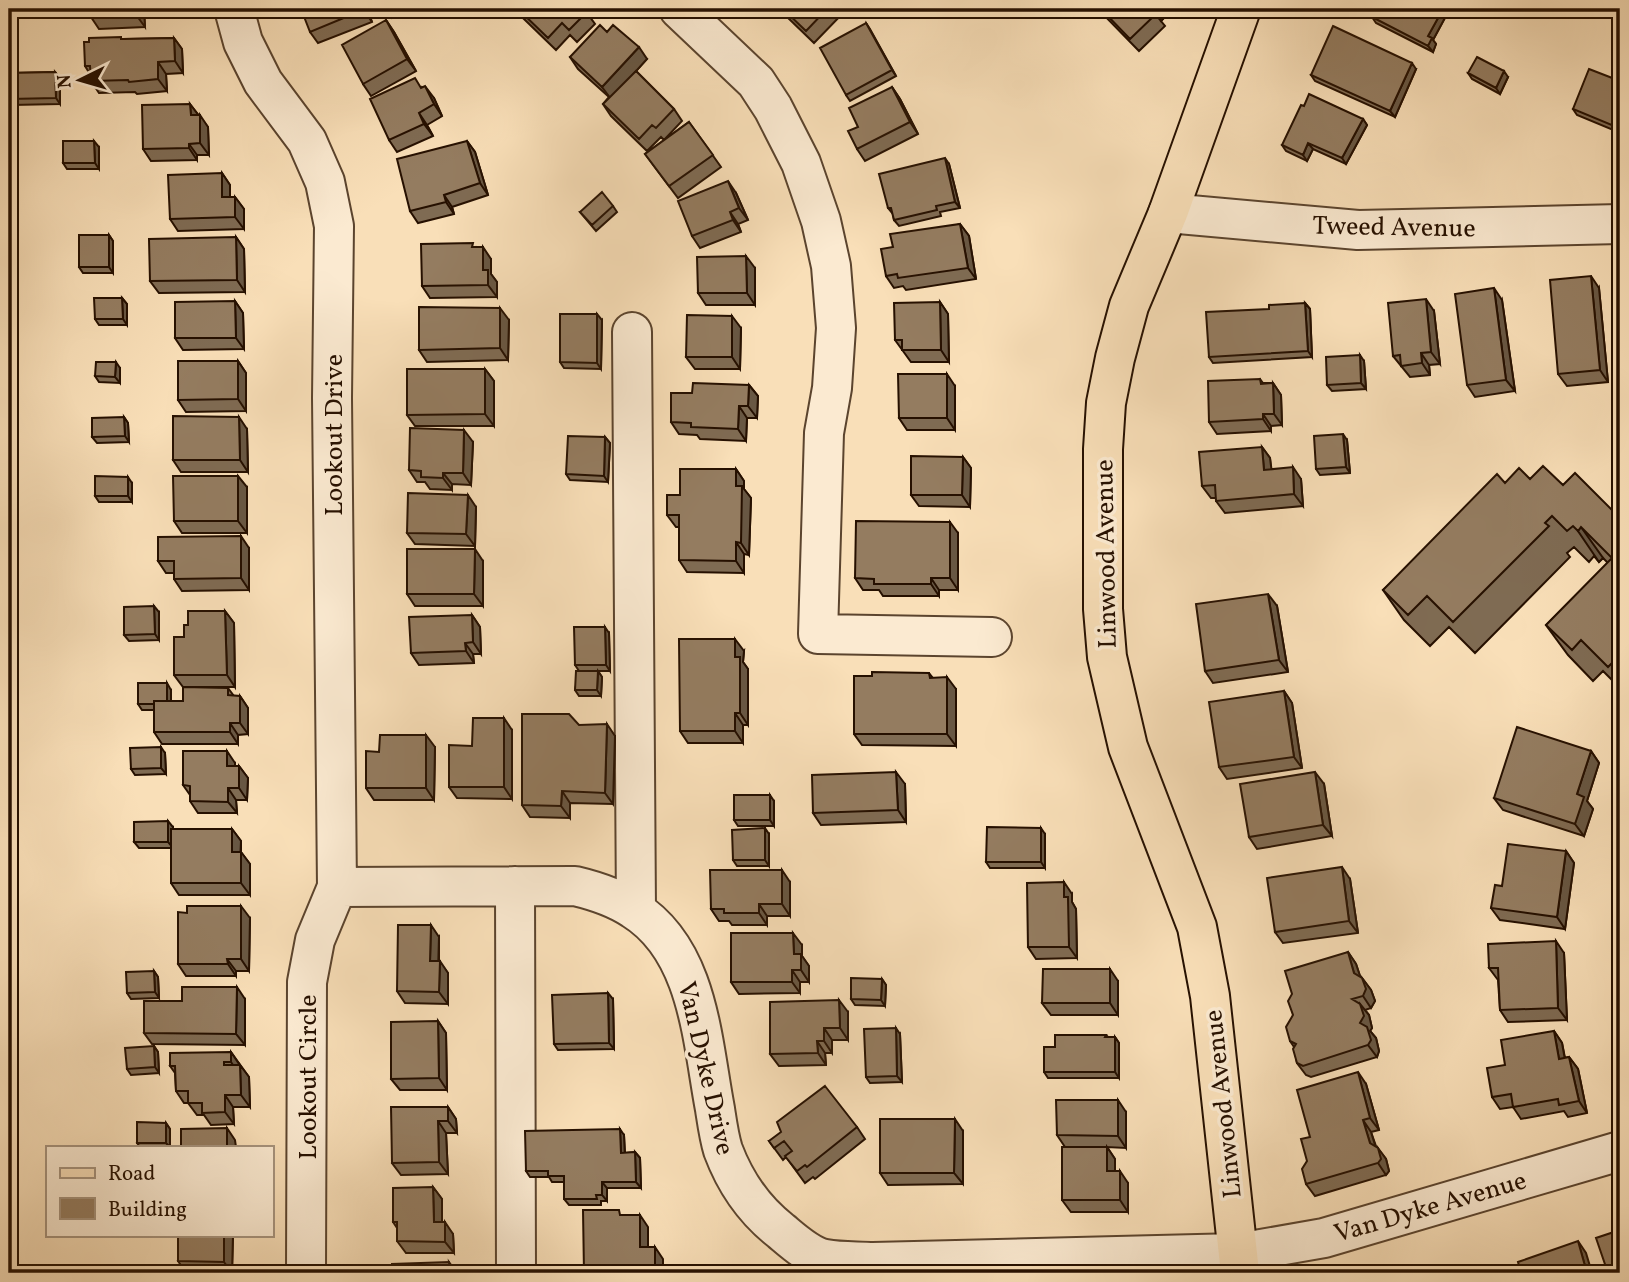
<svg xmlns="http://www.w3.org/2000/svg" width="1629" height="1282" viewBox="0 0 1629 1282" font-family="Vollkorn,serif">
<style>
.lines{fill:none;stroke-linecap:round;stroke-linejoin:round}
.minor-casing{stroke:#5b442e;stroke-width:42}
.major-casing{stroke:#261000;stroke-width:42}
.minor{stroke:#fbead1;stroke-width:38}
.major{stroke:#f9dfb8;stroke-width:38}
.wall{fill:#7f6b53;stroke:#261000;stroke-width:2}
.shaded-wall{fill:#685743;stroke:#261000;stroke-width:2}
.building{fill:#947c60;stroke:#261000;stroke-width:2}
.labels{text-anchor:middle;stroke-width:7;stroke-linejoin:round;paint-order:stroke}
.street-label{font-size:26px;fill:#261000;stroke:#fbead1}
</style>
<rect width="100%" height="100%" fill="#f9dfb8"/>
<filter id="stains"><feTurbulence type="fractalNoise" baseFrequency=".00286" numOctaves="4"/><feColorMatrix values="0 0 0 0 .2 0 0 0 0 .09 0 0 0 0 .02 0 0 0 .5 -.17"/></filter>
<radialGradient id="worn" r=".72"><stop offset=".6" stop-color="#630" stop-opacity="0"/><stop offset="1" stop-color="#630" stop-opacity=".3"/></radialGradient>
<g class="lines">
<defs>
<path id="minor" d="M234,9L243,42L263,82L307,141L325,182L334,226L332,398L337,887
M679,9L756,82L773,108L801,163L821,221L831,266L836,328L832,388L824,433L818,634L992,637
M1168,213L1358,230L1620,224
M632,332L636,910
M515,886L516,1273
M337,887L575,886C596,891 615,897 633,909C699,950 702,1041 715,1109C717,1122 719,1137 723,1150C735,1182 754,1210 781,1231C793,1241 809,1256 825,1259C840,1262 857,1261 873,1262L1238,1253L1324,1238L1620,1151
M306,1273L307,982L315,940L337,887"/>
<path id="major" d="M1240,1273L1210,996L1197,927L1128,747L1107,657L1103,609V449L1106,403L1115,358L1129,306L1168,213L1241,9"/>
</defs>
<use href="#minor" class="minor-casing"/>
<use href="#major" class="major-casing"/>
<use href="#minor" class="minor"/>
<use href="#major" class="major"/>
</g>
<path class="wall" d="M144,9L145,27L99,29L91,17Z
M309,9H367L372,22L318,43L310,32V12Z
M386,9H406L392,18Z
M517,9H584L595,24L577,42L570,35L556,50L523,18Z
M780,9H845L846,10L814,43L783,13Z
M1098,9H1156L1163,19L1161,21L1165,26L1139,51Z
M1587,9H1601L1598,14Z
M1447,14L1433,40L1436,44L1433,52L1376,23L1372,17Z
M386,20L394,32L416,71L371,96L363,84Z
M866,23L896,76L850,101L846,95Z
M607,32L647,59L636,71L674,109L682,121L664,140L661,137L647,151L611,116L603,104L609,97L578,69L570,57Z
M174,38L182,49L183,73L166,74L167,91L137,94L135,92L99,93L91,81L90,74L85,66L123,39Z
M1416,69L1395,117L1315,81L1311,75Z
M55,72L60,78V104L12,105L9,100V73Z
M1468,73L1508,77L1500,94L1472,79Z
M1620,81V127L1618,132L1577,115L1573,109Z
M422,87L434,98L442,116L427,125L433,136L397,152L389,140Z
M892,87L900,99L918,134L865,161L857,149L858,127Z
M190,104L208,127L209,155H197V160L151,161L143,149Z
M1363,119L1367,125L1346,164L1313,149L1307,161L1286,151L1282,145Z
M689,122L721,167L678,198L645,154Z
M467,141L475,152L488,195L452,207L454,214L418,223L410,211Z
M99,147V169H67L63,163Z
M949,164L960,208L940,212L941,216L899,226L894,220L893,214L888,208Z
M222,173L230,185V197H235L244,209V229L178,231L170,219Z
M736,193L748,220L738,224L741,232L700,248L692,236Z
M613,206L617,212L596,231L580,212Z
M960,224L969,236L976,279L906,290L903,286L894,288L886,276L893,247Z
M109,235L113,241V273H83L79,267Z
M236,237L244,249L245,292L159,293L150,281Z
M476,247L491,259V274L497,282V297L430,298L422,286Z
M755,268V305H706L698,293Z
M1599,288L1608,382L1567,386L1558,374Z
M122,298L127,304V325H99L95,319Z
M1502,300L1515,391L1475,397L1467,385Z
M235,301L243,313L244,349L183,350L175,338Z
M940,302L948,314L949,362H911L895,340Z
M1305,303L1310,309L1312,357L1213,363L1209,357Z
M1434,311L1440,364L1429,365L1430,375L1410,377L1393,356Z
M509,320L508,360L427,362L419,350Z
M602,320L601,369L564,368L560,362Z
M741,328L740,369H695L686,357Z
M238,361L246,373V411L186,412L178,400Z
M1364,361L1366,389L1332,391L1327,385Z
M120,368V383L99,382L95,376Z
M485,369L494,381V426H415L407,415Z
M1260,379L1263,383H1273L1281,395L1282,425L1271,426V431L1217,434L1209,422Z
M749,385L758,396L757,418H747L746,441L700,439L697,435L679,434L671,422L692,393Z
M955,386V430H907L899,418Z
M124,417L128,423L129,442L97,443L92,437Z
M247,429L248,472H181L173,460Z
M605,437L610,443L608,482L570,480L566,474Z
M1347,440L1350,473L1320,475L1316,469Z
M473,442L471,485L452,484V490L430,489L425,482H417L409,470Z
M1262,447L1270,458L1271,469L1301,479L1303,506L1225,513L1216,501V498H1211L1202,486Z
M963,457L971,468L970,507L919,506L911,495Z
M736,469L744,481V489L751,498L749,555L744,554V573L687,572L679,560V527H676L667,515L680,495Z
M1530,479L1563,485L1620,518V688L1603,671L1593,681L1568,655L1546,625L1608,563L1603,558L1599,562L1594,556L1589,562L1574,547L1567,553L1570,557L1475,653L1449,627L1430,646L1404,620L1383,590L1505,483Z
M132,483V502H99L95,496Z
M247,487V533H182L174,521Z
M476,507L475,546L415,544L407,533Z
M958,533V590H939V596H883L879,590H863L855,578Z
M249,548V590L182,591L174,579V573H166L158,561Z
M483,561V606H415L407,594Z
M1277,606L1288,672L1213,683L1205,671Z
M225,611L234,623L235,687H183L174,675L188,625Z
M159,612V640L129,641L124,635Z
M472,615L480,627L481,654H473L474,663L419,665L411,653Z
M609,633L610,671H598L602,677L601,696H579L575,690L579,671L575,665Z
M744,651L743,662L748,669V725H743V743H688L680,731Z
M929,673L933,678L956,689V746L862,745L854,734L872,676Z
M228,688L234,696H240L248,708V734L238,735V744H162L154,732V710H142L138,704L171,690V701H183Z
M1284,691L1292,703L1302,768L1227,779L1219,767Z
M579,725L615,736L613,804L570,803V818L530,817L522,805Z
M512,730V799L457,798L449,787L472,746Z
M435,747L434,800H374L366,788L379,752Z
M1591,751L1599,763L1587,801L1593,809L1584,836L1503,810L1494,798Z
M165,753L166,774L135,775L131,769Z
M235,763V766H239L248,778L247,800H236L237,813H198L190,801V795L183,785Z
M905,784L906,822L821,825L813,813Z
M1324,784L1332,836L1257,849L1249,837Z
M774,801V826H738L734,820Z
M173,827V829H232L241,841V852L250,864V895H179L171,883V848H139L134,842Z
M769,834V866H737L733,860Z
M1045,834V868H990L986,862Z
M1566,851L1574,863L1565,929L1500,920L1491,908L1502,886Z
M1350,879L1358,933L1283,943L1275,932Z
M790,882V916H767V925H732L729,921H719L711,909Z
M1072,894V902L1076,909L1077,958L1036,959L1028,947Z
M250,918L249,971H236V976H186L178,964Z
M439,937V961L448,973V1004L405,1003L397,991Z
M802,945V956L809,966V982H800V993L739,994L731,982Z
M1348,952L1356,964L1360,976L1362,978L1371,990L1375,1001L1371,1008L1365,1010L1369,1015L1372,1028L1370,1031L1376,1038L1379,1051L1377,1057L1311,1077L1306,1075L1297,1063L1294,1047L1290,1041L1293,1015L1292,994Z
M1564,953L1567,1020L1508,1022L1500,1010L1498,980L1489,968Z
M154,971L158,977L159,998L131,999L127,993Z
M882,979L886,985L885,1006L855,1005L851,999Z
M1118,981V1015H1051L1042,1003Z
M245,999V1045L152,1044L144,1033Z
M613,999L614,1049L558,1050L554,1044Z
M848,1012V1040H832V1053H825L826,1065L779,1066L770,1054Z
M438,1021L446,1033L447,1090H400L391,1079Z
M1554,1031L1562,1043L1565,1058L1569,1057L1578,1069L1587,1113L1568,1117L1564,1111L1521,1119L1513,1107L1500,1109L1492,1097L1505,1065Z
M900,1034L902,1082L870,1083L866,1077Z
M1106,1035L1108,1037H1115L1119,1043V1078H1048L1044,1072L1055,1047Z
M154,1046L158,1052L159,1073L131,1075L127,1069Z
M231,1052L249,1077L250,1107H233L234,1124L211,1125L204,1115H197L188,1103H184L176,1091L175,1073L170,1066Z
M1366,1084L1379,1130L1371,1132L1376,1146L1386,1159L1389,1171L1386,1175L1315,1196L1306,1184L1307,1161L1310,1137Z
M448,1107L456,1119L457,1133H446L448,1174L401,1175L392,1163Z
M1126,1112V1148L1107,1147L1115,1159V1171L1128,1183V1212H1071L1062,1200L1065,1147L1057,1135Z
M166,1123L170,1129V1147H140L137,1143Z
M857,1127L865,1139L815,1179L813,1177L805,1183L786,1157L783,1160L769,1141Z
M963,1131V1184L888,1185L880,1173Z
M624,1135L625,1153L635,1152L640,1158L641,1188H607V1201H601V1205H569L564,1199V1182H552L549,1177H530L526,1171Z
M433,1187L442,1199V1222L453,1234L454,1253H406L397,1241V1228L393,1222Z
M233,1235L232,1273H186L178,1261Z"/>
<path class="shaded-wall" d="M137,9H144L145,27L137,16Z
M363,9H367L372,22Z
M1153,9H1156L1163,19L1161,21L1152,10Z
M1443,9H1444L1447,14L1433,40L1436,44L1433,52L1428,46V36Z
M1594,9H1601L1598,14Z
M386,20L394,32L416,71L407,59Z
M866,23L870,29L896,76L892,70Z
M174,38L182,49L183,73L175,61Z
M639,47L647,59L611,99L602,87Z
M158,62L166,74L167,91L158,79Z
M1412,63L1416,69L1395,117L1390,111Z
M1504,71L1508,77L1500,94L1496,88Z
M55,72L60,78V104L56,98Z
M425,86L434,98L442,116L434,104Z
M892,87L900,99L918,134L910,122Z
M190,104L199,116L191,115Z
M1620,111V127L1618,132L1614,126Z
M419,113L427,125L433,136L424,124Z
M200,115L208,127L209,155L200,143Z
M1363,119L1367,125L1346,164L1342,158Z
M94,141L99,147V169L95,163Z
M467,141L475,152L488,195L480,183Z
M1308,143L1313,149L1307,161L1303,155Z
M189,144L197,155V160L189,148Z
M945,158L949,164L960,208L955,202Z
M222,173L230,185V209L222,197Z
M728,181L736,193L748,220L739,208Z
M444,195L452,207L454,214L446,202Z
M235,197L244,209V229L235,217Z
M730,212L738,224L741,232L733,220Z
M960,224L969,236L976,279L968,268Z
M109,235L113,241V273L109,267Z
M236,237L244,249L245,292L237,280Z
M483,247L491,259V274L497,282V297L488,285L483,270Z
M746,256L755,268V305L747,293Z
M1591,276L1599,288L1608,382L1600,370Z
M1494,288L1502,300L1515,391L1506,380Z
M122,298L127,304V325L123,319Z
M1426,299L1434,311L1440,364L1431,352Z
M235,301L243,313L244,349L236,338Z
M940,302L948,314L949,362L941,350Z
M1305,303L1310,309L1312,357L1308,351Z
M500,308L509,320L508,360L500,348Z
M597,314L602,320L601,369L597,363Z
M732,316L741,328L740,369L732,357Z
M1421,353L1429,365L1430,375L1422,363Z
M1360,355L1364,361L1366,389L1361,383Z
M238,361L246,373V411L238,399Z
M116,362L120,368V383L115,377Z
M485,369L494,381V426L485,414Z
M947,374L955,386V430L947,418Z
M1273,383L1281,395L1282,425L1274,414Z
M749,385L758,396L757,418L748,406Z
M739,406L747,418L746,441L738,429Z
M1263,414L1271,426V431L1263,419Z
M124,417L128,423L129,442L125,436Z
M239,417L247,429L248,472L240,460Z
M464,430L473,442L471,485L463,473Z
M1343,434L1347,440L1350,473L1346,467Z
M605,437L610,443L608,482L604,476Z
M1262,447L1270,458L1273,481L1264,470Z
M963,457L971,468L970,507L962,495Z
M1293,467L1301,479L1303,506L1294,494Z
M736,469L744,481V489L751,498L749,555L741,543L736,486Z
M443,473L452,484V490L443,478Z
M238,476L247,487V533L238,521Z
M128,477L132,483V502L128,496Z
M468,495L476,507L475,546L466,534Z
M950,522L958,533V590L950,578Z
M1581,527L1603,558L1599,562L1578,531Z
M241,536L249,548V590L241,578Z
M736,542L744,554V573L736,561Z
M475,549L483,561V606L474,594Z
M931,578L939,590V596L931,584Z
M1268,594L1277,606L1288,672L1279,660Z
M154,606L159,612V640L155,634Z
M225,611L234,623L235,687L227,675Z
M472,615L480,627L481,654L473,642Z
M605,627L609,633L610,671L606,665Z
M735,639L744,651L743,662L748,669V725L740,713L735,657Z
M465,643L473,654L474,663L466,651Z
M598,671L602,677L601,696L597,690Z
M947,677L956,689V746L947,734Z
M167,683L171,690V710L167,704Z
M1284,691L1292,703L1302,768L1294,757Z
M240,696L248,708V734L240,723Z
M735,713L743,725V743L735,731Z
M504,718L512,730V799L504,787Z
M230,723L238,735V744L230,732Z
M607,724L615,736L613,804L605,793Z
M426,735L435,747L434,800L426,788Z
M161,747L165,753L166,774L161,768Z
M227,751L235,763V778L227,766Z
M1591,751L1599,763L1587,801L1593,809L1584,836L1575,824L1577,794Z
M239,766L248,778L247,800L239,788Z
M896,772L905,784L906,822L898,810Z
M1315,772L1324,784L1332,836L1323,825Z
M228,788L236,800L237,813L228,802Z
M562,791L570,803V818L561,806Z
M770,795L774,801V826L770,820Z
M168,821L173,827V848L168,842Z
M765,828L769,834V866L765,860Z
M1041,828L1045,834V868L1041,862Z
M232,829L241,841L240,864L232,852Z
M1566,851L1574,863L1565,929L1557,917Z
M241,852L250,864V895L241,883Z
M1342,867L1350,879L1358,933L1349,921Z
M782,870L790,882V916L782,904Z
M1064,882L1072,894V902L1076,909L1077,958L1069,947L1064,897Z
M759,904L767,916V925L759,913Z
M241,906L250,918L249,971L241,959Z
M431,925L439,937L438,973L430,961Z
M793,933L802,945V956L809,966V982L801,970L794,954Z
M1556,941L1564,953L1567,1020L1558,1008Z
M1348,952L1356,964L1363,985L1354,973Z
M227,959L236,971V976L228,964Z
M440,961L448,973V1004L439,992Z
M1110,969L1118,981V1015L1110,1003Z
M792,970L800,982V993L792,982Z
M154,971L158,977L159,998L155,992Z
M1362,978L1371,990L1375,1001L1371,1008L1363,996Z
M882,979L886,985L885,1006L881,1000Z
M237,987L245,999V1045L236,1034Z
M608,993L613,999L614,1049L609,1043Z
M839,1000L848,1012V1040L840,1028Z
M1360,1004L1369,1015L1372,1028L1370,1031L1376,1038L1379,1051L1377,1057L1368,1045L1360,1023Z
M438,1021L446,1033L447,1090L439,1078Z
M824,1028L832,1040V1053L824,1041Z
M896,1028L900,1034L902,1082L897,1076Z
M1554,1031L1562,1043L1567,1071L1559,1059Z
M1115,1037L1119,1043V1078L1115,1072Z
M817,1041L825,1053L826,1065L818,1053Z
M154,1046L158,1052L159,1073L155,1067Z
M231,1052L239,1064V1074L231,1062Z
M1569,1057L1578,1069L1587,1113L1579,1101Z
M240,1065L249,1077L250,1107L241,1095Z
M1358,1072L1366,1084L1379,1130L1370,1118Z
M225,1095L233,1107L234,1124L225,1112Z
M1118,1100L1126,1112V1148L1118,1136Z
M448,1107L456,1119L457,1133L448,1121Z
M955,1119L963,1131V1184L954,1173Z
M1363,1120L1371,1132L1378,1155L1370,1143Z
M438,1121L446,1133L448,1174L439,1162Z
M166,1123L170,1129V1147L166,1143Z
M227,1128L235,1140L236,1147H227Z
M620,1129L624,1135L625,1159L621,1153Z
M1107,1147L1115,1159V1183L1107,1171Z
M1378,1148L1386,1159L1389,1171L1386,1175L1378,1163Z
M635,1152L640,1158L641,1188L636,1182Z
M1120,1171L1128,1183V1212L1120,1200Z
M602,1182L607,1188V1201L602,1195Z
M433,1187L442,1199V1233L434,1222Z
M640,1215L648,1227V1259L640,1247Z
M445,1222L453,1234L454,1253L445,1242Z
M224,1235H233L232,1273L224,1262Z
M1578,1241L1586,1253L1592,1273H1587Z
M655,1247L663,1259V1273H655Z
M449,1262L457,1273H450Z"/>
<path class="building" d="M91,9H137V16L91,17Z
M309,9H363V10L310,32L303,14L310,12Z
M518,9H584L587,12L569,30L562,23L548,38Z
M783,9H827L806,31Z
M1101,9H1153L1152,10L1156,14L1130,39Z
M1377,9H1443L1428,36L1432,38L1428,46L1372,17Z
M386,20L407,59L363,84L342,45Z
M866,23L892,70L846,95L820,48Z
M600,25L607,32L613,25L639,47L602,87L570,57Z
M1333,26L1412,63L1390,111L1311,75Z
M121,37V39H124L174,38L175,61L158,62V79L129,82L128,80L91,81L90,66H85L84,42H89V38Z
M1477,57L1504,71L1496,88L1468,73Z
M1589,69L1620,81V111L1614,126L1573,109Z
M636,71L674,109L656,128L652,125L639,139L603,104Z
M55,72L56,98L9,99V73Z
M415,78L421,88L425,86L434,104L419,113L424,124L389,140L370,99Z
M892,87L910,122L857,149L848,131L858,127L849,108Z
M1309,94L1363,119L1342,158L1308,143L1303,155L1282,145L1301,105L1304,106Z
M190,104L191,115H200V143L189,144V148L143,149L142,105Z
M689,122L713,155L669,186L645,154Z
M63,141H94L95,163H63Z
M467,141L480,183L444,195L446,202L410,211L397,159Z
M945,158L955,202L936,206L937,210L894,220L891,208H888L879,174Z
M222,173V197H235V217L170,219L168,175Z
M728,181L739,208L730,212L733,220L692,236L678,201Z
M602,192L613,206L592,225L580,212Z
M960,224L968,268L898,278L897,274L886,276L881,249L893,247L890,234Z
M79,235H109V267H79Z
M236,237L237,280L150,281L149,239Z
M473,243L472,247H483V270H488V285L422,286L421,244Z
M746,256L747,293H698L697,257Z
M1591,276L1600,370L1558,374L1550,280Z
M1494,288L1506,380L1467,385L1455,294Z
M94,298H122L123,319H95Z
M1426,299L1431,352L1421,353L1422,363L1401,366L1400,355L1393,356L1388,303Z
M235,301L236,338H175V302Z
M940,302L941,350H902V340H895L894,303Z
M1305,303L1308,351L1209,357L1206,312L1269,309V305Z
M419,307L500,308V348L419,350Z
M560,314H597V363L560,362Z
M687,315L732,316V357H686Z
M1360,355L1361,383L1327,385L1326,357Z
M178,361H238V399L178,400Z
M96,362H116L115,377L95,376Z
M407,369H485V414L407,415Z
M898,374H947V418H899Z
M1260,379L1261,384L1273,383L1274,414H1263V419L1209,422L1208,381Z
M693,383L749,385L748,406H739L738,429L691,427V423L671,422V393H692Z
M173,416L239,417L240,460H173Z
M124,417L125,436L92,437V418Z
M410,428L464,430L463,473H443V478L421,477V471L409,470Z
M1343,434L1346,467L1316,469L1314,436Z
M568,436L605,437L604,476L566,474Z
M1262,447L1264,470L1293,467L1294,494L1216,501L1215,485L1202,486L1199,452Z
M911,456L963,457L962,495H911Z
M1543,466L1563,485L1575,473L1620,518V655L1608,667L1581,640L1572,650L1546,625L1612,558L1581,527L1578,531L1573,526L1567,531L1552,516L1545,523L1549,526L1453,622L1427,596L1408,615L1383,590L1497,474L1505,483L1519,468L1530,479Z
M680,469H736V486H742L741,543L736,542V561L679,560V515H667V495H680Z
M95,476L128,477V496H95Z
M173,476H238V521H174Z
M408,493L468,495L466,534L407,533Z
M856,521L950,522V578H931V584H874V579L855,578Z
M241,536V578L174,579V561H158V537Z
M407,549H475L474,594H407Z
M1268,594L1279,660L1205,671L1196,604Z
M154,606L155,634L124,635V607Z
M188,611H225L227,675H174V637H184V625H188Z
M472,615L473,642L465,643L466,651L411,653L409,617Z
M574,627H605L606,665H575Z
M679,639H735V657H740V713H735V731H680Z
M576,671H598L597,690H575Z
M872,672L929,673L930,678L947,677V734H854V676H872Z
M138,683H167V701H154V704H138Z
M183,687L228,688V695L240,696V723H230V732H154V701H183Z
M1284,691L1294,757L1219,767L1209,702Z
M522,714H569L579,725L607,724L605,793L562,791L561,806L522,805Z
M473,718H504V787H449V745L472,746Z
M1517,727L1591,751L1577,794L1584,797L1575,824L1494,798Z
M380,735H426V788H366V751L379,752Z
M161,747V768L131,769L130,748Z
M183,751H227V766H239V788H228V802L190,801V786L183,785Z
M896,772L898,810L813,813L812,775Z
M1315,772L1323,825L1249,837L1240,784Z
M734,795H770V820H734Z
M168,821V842H134V822Z
M987,827L1041,828V862H986Z
M765,828V860H733L732,830Z
M171,829H232V852H241V883H171Z
M1508,844L1566,851L1557,917L1491,908L1495,885L1502,886Z
M1342,867L1349,921L1275,932L1267,878Z
M710,870H782V904H759V913H724V909H711Z
M1064,882V897H1068V899L1069,947H1028L1027,883Z
M187,906H241V959H227L228,964H178V912L187,913Z
M398,925H431L430,961H440L439,992L397,991Z
M731,933H793L794,954H801V970H792V982H731Z
M1556,941L1558,1008L1500,1010L1498,968H1489L1488,944Z
M1348,952L1354,973L1362,978L1366,989L1363,996L1352,999L1360,1004L1364,1016L1360,1023L1367,1027L1371,1040L1368,1045L1303,1066L1297,1063L1293,1049L1296,1044L1290,1041L1286,1027L1293,1015L1288,1001L1292,994L1285,971Z
M1043,969H1110V1003H1042Z
M154,971L155,992L127,993L126,972Z
M851,978L882,979L881,1000L851,999Z
M182,987H237L236,1034L144,1033V1001H182Z
M608,993L609,1043L554,1044L552,995Z
M839,1000L840,1028H824V1041H817L818,1053L770,1054V1002Z
M438,1021L439,1078L391,1079V1022Z
M896,1028L897,1076L866,1077L864,1029Z
M1554,1031L1559,1059L1569,1057L1579,1101L1559,1105L1558,1099L1513,1107L1511,1094L1492,1097L1487,1068L1505,1065L1501,1040Z
M1055,1035H1106L1105,1037H1115V1072H1044V1047H1055Z
M154,1046L155,1067L127,1069L125,1048Z
M231,1052V1062H224V1065H240L241,1095H225V1112L202,1113V1103H188V1091H176L175,1066H170V1053Z
M1358,1072L1370,1118L1363,1120L1370,1143L1378,1148L1381,1159L1378,1163L1306,1184L1302,1169L1307,1161L1301,1139L1310,1137L1297,1090Z
M825,1086L857,1127L807,1167L805,1165L797,1171L785,1156L792,1151L784,1141L774,1148L769,1141L781,1132L777,1122Z
M1056,1100H1118V1136L1057,1135Z
M391,1107H448V1121H438L439,1162L392,1163Z
M880,1119H955L954,1173H880Z
M137,1122L166,1123V1143H137Z
M227,1128V1147H181V1129Z
M620,1129L621,1153L635,1152L636,1182H602V1195H596L597,1199H564V1176H548V1171H526L525,1131Z
M1062,1147H1107V1171H1120V1200H1062Z
M433,1187L434,1222H445V1242L397,1241V1222H393V1188Z
M583,1210H619L620,1215H640V1247H655V1273H584Z
M1620,1230V1273H1608L1596,1238Z
M178,1235H224V1262L178,1261Z
M1578,1241L1587,1273H1521L1518,1262Z
M449,1262L450,1273H392V1264Z
M155,1271L156,1273H129V1272Z"/>
<g class="labels">
<g class="street-label">
<text transform="translate(1394 226) rotate(1)" y="9">Tweed Avenue</text>
<text transform="translate(333 435) rotate(-90)" y="9">Lookout Drive</text>
<text transform="translate(1105 554) rotate(-91)" y="9">Linwood Avenue</text>
<text transform="translate(707 1068) rotate(77)" y="9">Van Dyke Drive</text>
<text transform="translate(307 1077) rotate(-90)" y="9">Lookout Circle</text>
<text transform="translate(1222 1104) rotate(-96)" y="9">Linwood Avenue</text>
<text transform="translate(1430 1206) rotate(-16)" y="9">Van Dyke Avenue</text>
</g>
</g>
<rect width="1629" height="1282" fill="none" stroke="#f9dfb8" stroke-width="35"/>
<rect x="10" y="10" width="1608" height="1261" fill="none" stroke="#261000" stroke-width="3.5"/>
<rect x="18" y="18" width="1594" height="1247" fill="none" stroke="#261000" stroke-width="2"/>
<rect x="46" y="1146" width="228" height="91" fill="#fbead1" stroke="#a6937d" stroke-width="2"/>
<rect x="60" y="1168" width="35" height="10" fill="#f9dfb8" stroke="#a6937d" stroke-width="2"/>
<text x="108" y="1180" font-size="21" fill="#261000">Road</text>
<rect x="60" y="1198" width="35" height="21" fill="#947c60" stroke="#a6937d" stroke-width="2"/>
<text x="108" y="1216" font-size="21" fill="#261000">Building</text>
<g transform="translate(80 80) rotate(265)" stroke="#fbead1" stroke-width="5" paint-order="stroke">
<path d="M0-5L12 26L0 18L-12 26Z" fill="#261000"/>
<text y="-10" font-size="19" font-weight="bold" text-anchor="middle" fill="#261000">N</text>
</g>
<rect width="100%" height="100%" filter="url(#stains)"/>
<rect width="100%" height="100%" fill="url(#worn)"/>
</svg>
